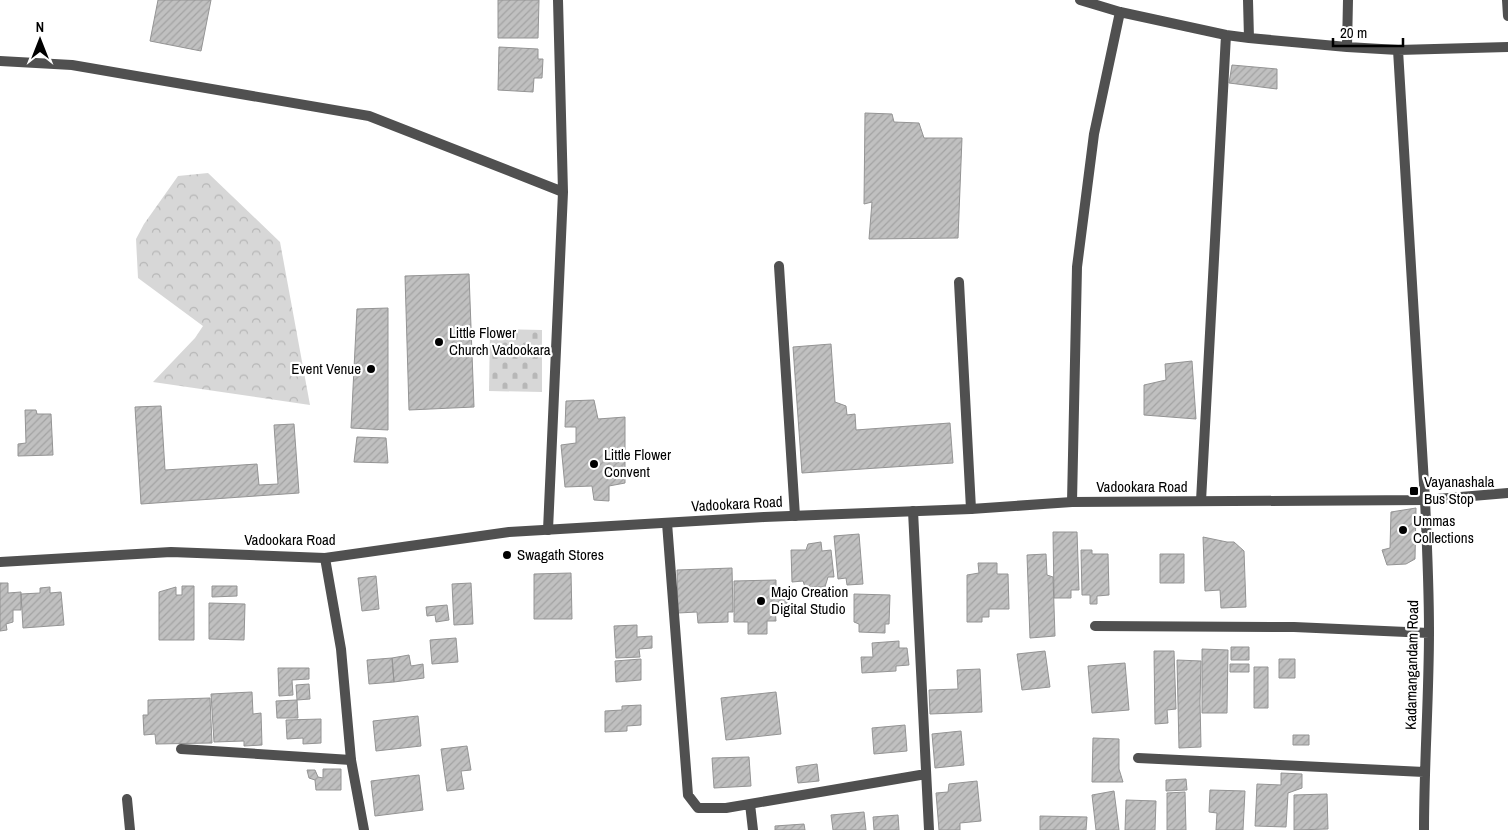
<svg xmlns="http://www.w3.org/2000/svg" width="1508" height="830" viewBox="0 0 1508 830" font-family="'Archivo Narrow',sans-serif">
<style>
.cemetery{fill:url(#cemetery-stones)}
.park{fill:url(#park-crowns)}
.building{fill:url(#building-hatch);stroke:#949494}
.lines{fill:none;stroke-linecap:round;stroke-linejoin:round}
.service{stroke:#505050;stroke-width:10}
.minor{stroke:#505050;stroke-width:10}
.tertiary{stroke:#505050;stroke-width:10}
.poi-dot{fill:#000;stroke:#fff;stroke-width:2}
.labels{text-anchor:middle;stroke-width:4.5;stroke-linejoin:round;paint-order:stroke}
.poi-label{font-size:15px;fill:#000;stroke:#fff;text-anchor:start}
.street-label{font-size:15px;fill:#000;stroke:#fff}
</style>
<defs>
<pattern id="cemetery-stones" width="16" height="16" patternUnits="userSpaceOnUse" patternTransform="scale(1.25)"><rect width="16" height="16" fill="#d7d7d7"/><path d="M2 7V4a2 2 0 0 1 4 0v3zM10 15v-3a2 2 0 0 1 4 0v3z" fill="#b7b7b7"/></pattern>
<pattern id="park-crowns" width="20" height="18" patternUnits="userSpaceOnUse" patternTransform="scale(1.25)"><rect width="20" height="18" fill="#d7d7d7"/><path d="M2 6a3 3 0 1 1 6 0M12 15a3 3 0 1 1 6 0" fill="none" stroke="#b7b7b7"/></pattern>
<pattern id="building-hatch" width="6" height="6" patternUnits="userSpaceOnUse" patternTransform="scale(1.25)"><rect width="6" height="6" fill="#c0c0c0"/><path d="M-1 1l2-2M0 6l6-6M5 7l2-2" fill="none" stroke="#a3a3a3"/></pattern>
</defs>
<rect width="100%" height="100%" fill="#fff"/>
<path class="cemetery" d="M490,329L542,330V392L489,391Z"/>
<path class="park" d="M208,173L280,242L310,405L153,382L195,338L203,326L138,278L136,239L144,224L178,176Z"/>
<path class="building" d="M158,0H211L201,51L150,41Z
M498,0H539L538,38H498Z
M499,47L538,49V59H543L542,78H534L533,92L498,90Z
M1232,65L1277,69V89L1229,83Z
M865,113L892,114L894,122L919,123L924,138H962L958,238L869,239L872,202L864,204Z
M469,274L474,407L409,410L405,276Z
M388,308V430L351,428L357,309Z
M831,344L835,402L846,406L847,415L855,414L856,430L950,423L953,463L802,473L793,347Z
M1192,361L1196,419L1144,415V385L1166,380L1165,364Z
M594,400L598,419L625,417V483L609,486V501L594,500L592,486L565,487L561,445L576,443V427H565L566,401Z
M161,406L165,470L257,464L259,485L278,484L274,425L294,424L299,493L141,504L135,407Z
M25,410H36L37,414H51L53,455L18,456V444L26,443Z
M357,437L386,438L388,463L354,462Z
M1416,508L1415,559L1406,564L1387,565L1382,550L1390,548L1391,512Z
M1053,532H1077L1079,590H1071V598H1054Z
M859,534L863,584L847,585L846,578L838,579L834,536Z
M1203,537L1227,542H1234L1244,551L1246,607L1221,608L1220,590L1205,591Z
M821,542L822,551L831,550L834,577H828L825,587H805L803,581L792,582L791,550H806L808,544Z
M1081,550H1092V554H1108L1109,595L1097,596V604H1090V595H1082Z
M1046,554L1047,575L1053,577L1055,636L1030,638L1027,555Z
M1160,554H1184V583H1160Z
M978,563H997V574H1008L1009,609H989V617H982V622H967V575L979,573Z
M732,568L733,612H728V622L698,623L697,612L678,613L677,570Z
M571,573L572,619H534V574Z
M376,576L379,609L362,611L358,578Z
M776,580V595L787,594V608H775L776,621H767V634H748V622H734V581Z
M0,583H8V593L21,592V610H13V622L6,624L7,630L0,631Z
M471,583L473,624L454,625L452,584Z
M182,586H194V640H159V592L176,587V595H182Z
M212,586H237V596L212,597Z
M50,587V593L61,592L64,625L23,628L21,594L40,593V588Z
M854,594L890,595L889,624H885V633L859,632V624L854,622Z
M209,603L245,604L244,640L209,639Z
M447,605L449,620L436,622L435,615L427,616L426,607Z
M637,625V637L652,636V648L639,649L640,657L616,658L614,626Z
M456,638L458,662L432,664L430,640Z
M899,641V648H907L909,665L896,666V671L862,673L861,657H873L872,643Z
M1231,647H1249V660H1231Z
M1202,649L1228,650L1227,713H1202Z
M1045,651L1050,687L1022,690L1017,654Z
M1154,651H1174L1176,709L1167,710L1168,723L1155,724Z
M409,655L411,666L423,664L424,678L394,682L392,658Z
M392,658L394,682L369,684L367,660Z
M641,659V680L616,682L615,661Z
M1279,659H1295V678H1279Z
M1177,660L1201,661L1200,702L1201,747L1179,748Z
M1125,663L1129,710L1092,713L1088,666Z
M1230,664H1249V672H1230Z
M1254,667H1268V708H1254Z
M278,668H309V679L292,680L293,695L279,696Z
M980,669L982,712L930,714L929,690L958,689L957,670Z
M309,684L310,699L297,700L296,685Z
M252,692L253,714L261,713L262,745L244,746V741L214,742L211,694Z
M776,692L781,734L726,740L721,698Z
M210,698L212,743L156,744L155,734L144,735L143,715H148V700Z
M297,700L298,718H277L276,701Z
M641,705V725L627,726V731L605,732V711L622,710V706Z
M418,716L421,746L376,751L373,721Z
M321,719V743L303,744V738L287,739L286,720Z
M905,725L907,751L874,754L872,728Z
M961,731L964,765L935,768L932,734Z
M1293,735H1309V745H1293Z
M1093,738L1119,739V769L1123,782H1092Z
M467,746L471,770L461,771L464,789L447,791L441,749Z
M749,757L751,786L714,788L712,758Z
M817,764L819,781L798,783L796,767Z
M323,769H341V790H316L315,780L309,778L307,770H315L318,777L323,778Z
M1281,773L1302,774V788L1288,793L1286,827L1255,826L1257,784L1281,785Z
M419,775L423,810L375,816L371,781Z
M1186,779L1187,790L1166,791V780Z
M977,781L981,821L960,823V830H939L936,793L948,792L949,784Z
M1210,790L1245,791L1243,830H1216L1217,813L1209,812Z
M1114,791L1119,830H1096L1092,795Z
M1185,792L1186,830H1167V793Z
M1327,794L1328,829L1294,830V795Z
M1126,800L1156,801L1155,830H1125Z
M864,812L866,830H833L831,815Z
M898,815L899,830H874L873,817Z
M1040,816L1087,817L1086,830H1040Z
M804,824L805,830H775V826Z"/>
<g class="lines">
<path class="service" d="M779,266L795,516
M959,282L971,509
M181,749L351,760
M127,799L130,830"/>
<path class="minor" d="M1080,0L1120,12L1226,35L1249,38L1347,47L1398,50L1508,47
M1248,0L1249,38
M1507,0L1508,16
M1347,47L1348,0
M1398,50L1425,500C1427,544 1429,587 1429,631C1429,697 1424,764 1424,830
M0,61L72,65L369,116L563,192L558,0
M1201,501L1226,35
M1072,502L1077,267L1094,134L1120,12
M913,511L929,830
M667,523L688,795L698,808H726L926,774
M548,530L563,192
M325,558L341,649L351,760L364,830
M1095,626L1294,627L1429,633
M1138,758L1424,772
M750,804L753,830"/>
<path class="tertiary" d="M0,562L171,552L325,558L509,532L764,517L971,509L1072,502L1425,500L1508,493"/>
</g>
<g class="poi-dot">
<circle cx="439" cy="342" r="5"/>
<circle cx="371" cy="369" r="5"/>
<circle cx="594" cy="464" r="5"/>
<rect x="1409" y="486" width="10" height="10" rx="2.5"/>
<circle cx="1403" cy="530" r="5"/>
<circle cx="507" cy="555" r="5"/>
<circle cx="761" cy="601" r="5"/>
</g>
<g class="labels">
<g class="poi-label">
<text x="449" y="338">Little Flower<tspan x="449" dy="17">Church Vadookara</tspan></text>
<text x="361" y="374" text-anchor="end">Event Venue</text>
<text x="604" y="460">Little Flower<tspan x="604" dy="17">Convent</tspan></text>
<text x="1424" y="487">Vayanashala<tspan x="1424" dy="17">Bus Stop</tspan></text>
<text x="1413" y="526">Ummas<tspan x="1413" dy="17">Collections</tspan></text>
<text x="517" y="560">Swagath Stores</text>
<text x="771" y="597">Majo Creation<tspan x="771" dy="17">Digital Studio</tspan></text>
</g>
<g class="street-label">
<text x="1142" y="492">Vadookara Road</text>
<text transform="translate(737 504) rotate(-3)" y="5">Vadookara Road</text>
<text x="290" y="545">Vadookara Road</text>
<text transform="translate(1412 665) rotate(-89)" y="5">Kadamangandam Road</text>
</g>
</g>
<g transform="translate(40 40)" stroke="#ffffff" stroke-width="4" paint-order="stroke">
<path d="M0-4L9 19L0 12L-9 19Z" fill="#000000"/>
<text y="-8" font-size="14" font-weight="bold" text-anchor="middle" fill="#000000">N</text>
</g>
<path d="M1333 38v8h70v-8" fill="none" stroke="#000000" stroke-width="2.5"/>
<text x="1340" y="38" font-size="15" fill="#000000" stroke="#ffffff" stroke-width="4" paint-order="stroke">20 m</text>
</svg>
